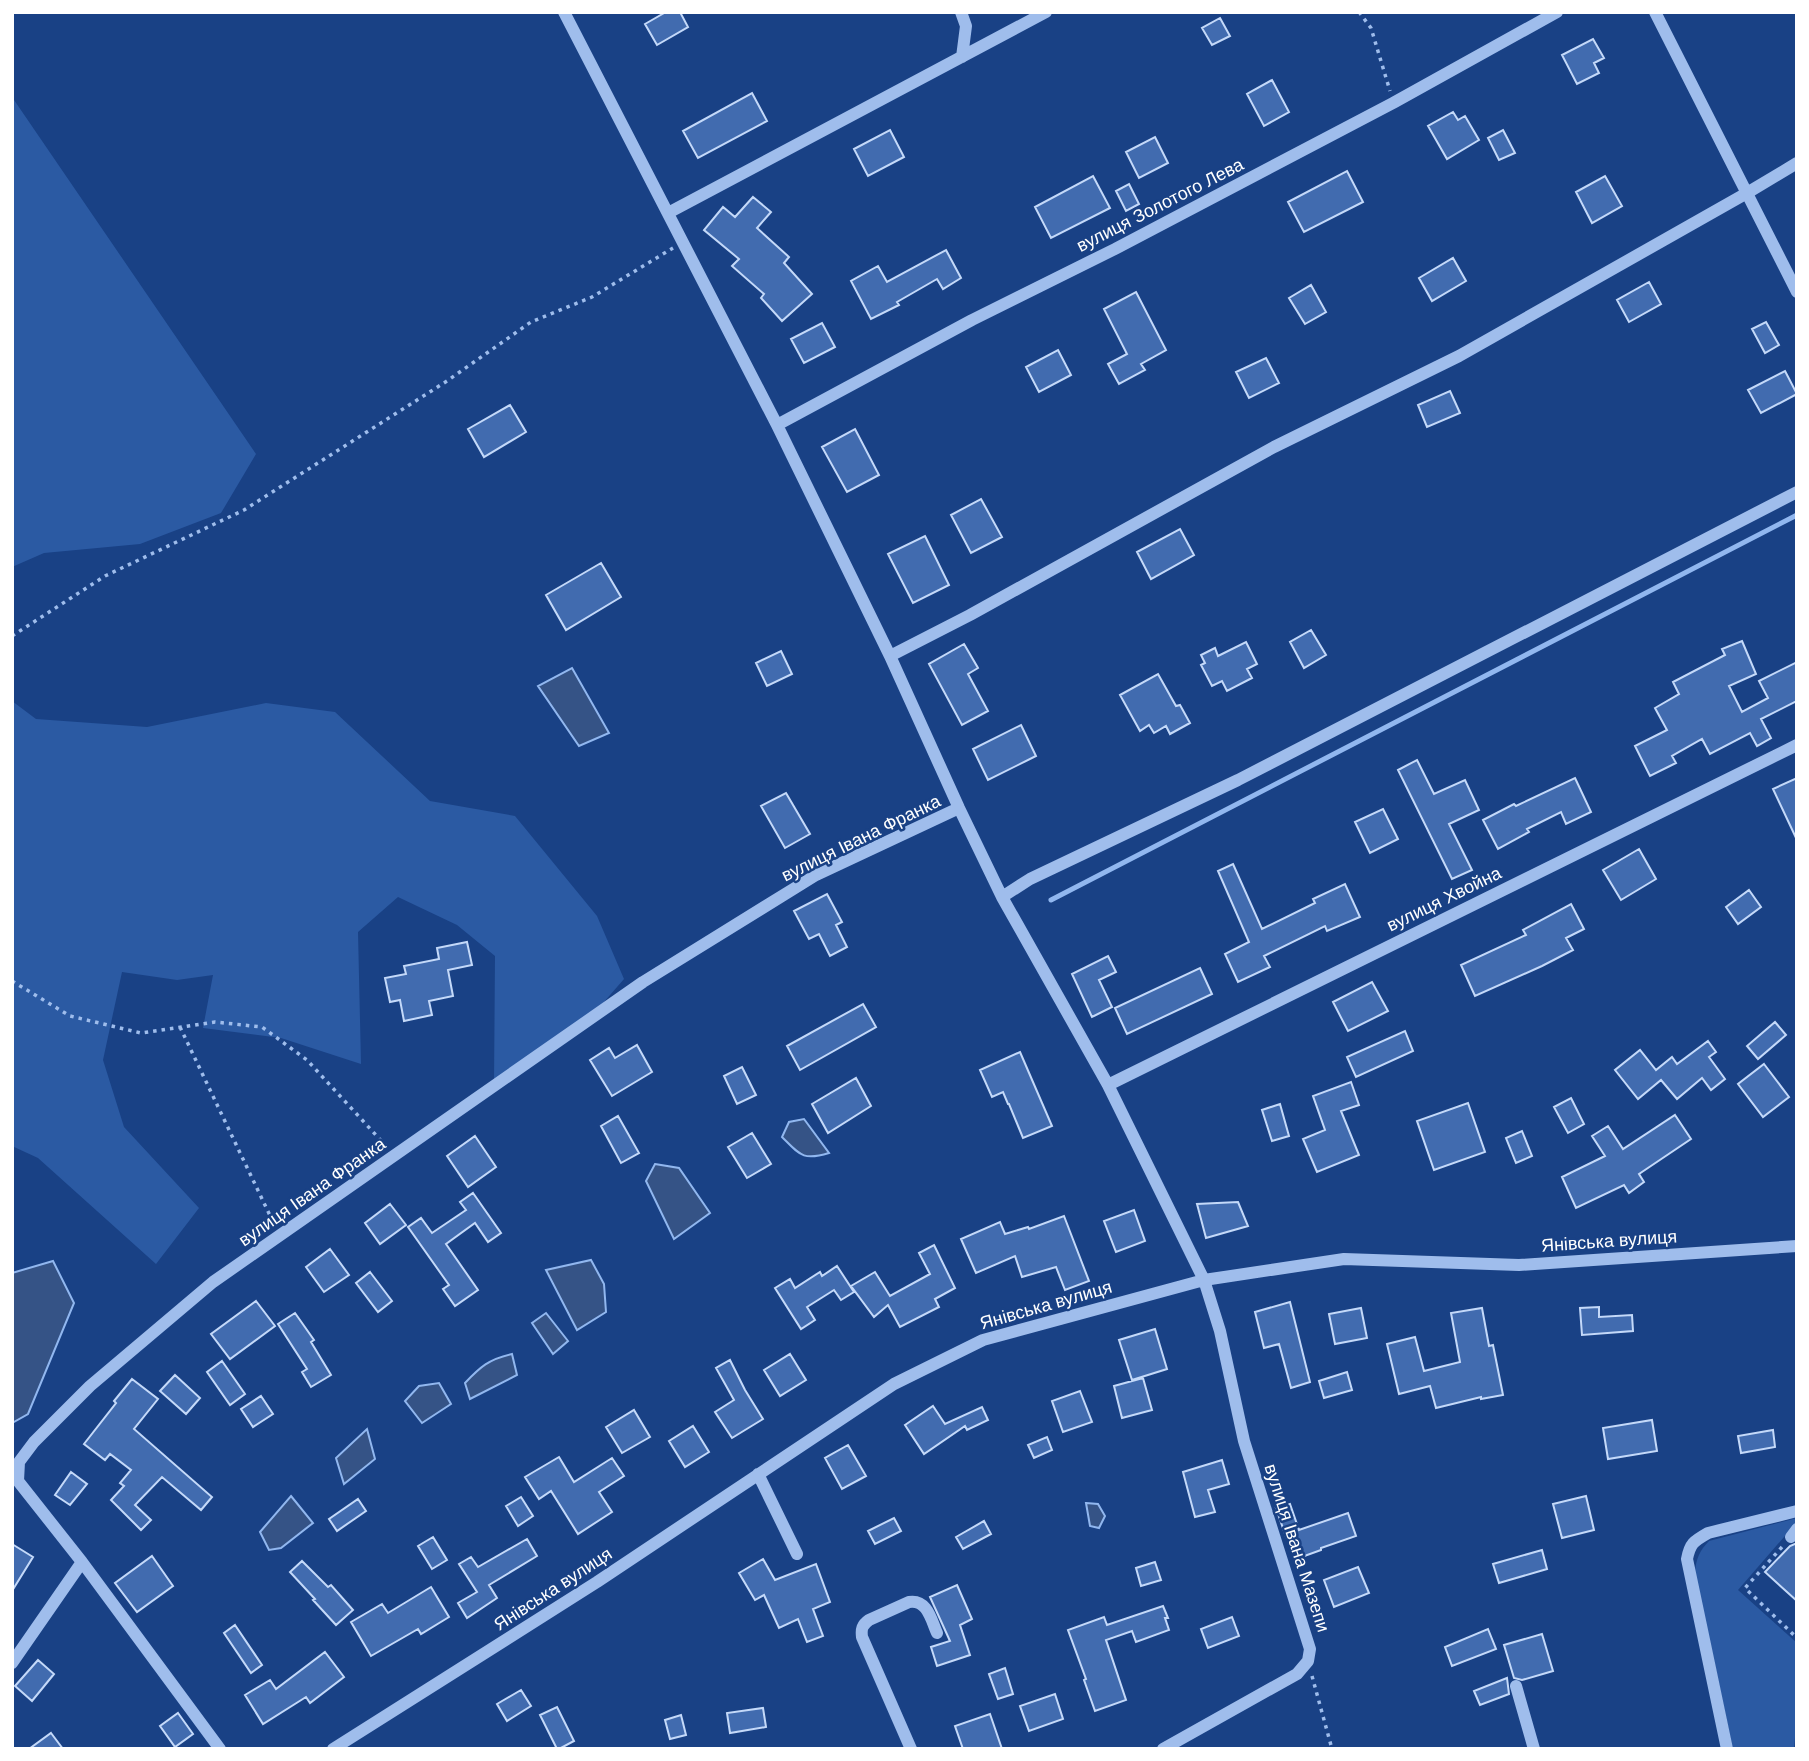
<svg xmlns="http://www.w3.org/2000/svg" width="1809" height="1761" viewBox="0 0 1809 1761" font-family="Arial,sans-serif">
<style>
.green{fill:#2b5aa3}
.water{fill:#355386;stroke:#91b7ef;stroke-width:2}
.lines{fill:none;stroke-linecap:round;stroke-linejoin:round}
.stream{stroke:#91b7ef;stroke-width:5}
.building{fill:#416baf;stroke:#c4d9f9;stroke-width:2}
.path{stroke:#9fbdec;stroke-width:3.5;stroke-dasharray:3.5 5;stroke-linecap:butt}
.minor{stroke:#9fbdec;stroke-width:12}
.labels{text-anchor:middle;stroke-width:5;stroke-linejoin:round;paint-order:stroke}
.street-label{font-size:18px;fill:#fff;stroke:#194185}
</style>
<rect width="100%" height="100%" fill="#194185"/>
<path class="green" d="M12,97L256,454L221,513L140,544L44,553L12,567Z
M12,701L36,719L147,727L266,703L335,712L430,801L515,816L597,916L624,979L576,1034L494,1086L495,956L457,925L398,897L358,932L361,1064L281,1038L203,1028L213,975L177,980L122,972L103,1060L124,1127L199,1208L156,1264L38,1158L12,1146Z
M1797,1518V1522L1738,1590L1797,1643V1714L1794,1749H1733L1695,1572C1696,1559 1700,1550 1709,1541Z"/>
<path class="water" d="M572,668L609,733L579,746L538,686Z
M804,1119L829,1153C803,1161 800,1155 782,1137L789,1122Z
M655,1164L679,1168L710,1213L674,1239L646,1181Z
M591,1260L604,1284L606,1312L577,1330L546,1270Z
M53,1261L74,1303L28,1414L12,1423V1273Z
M546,1313L568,1341L553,1354L532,1323Z
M512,1354L517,1375L470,1399L465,1383C480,1367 489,1359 512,1354Z
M439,1383L451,1404L422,1423L405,1401L419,1386Z
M367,1429L375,1459L344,1484L336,1458Z
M291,1496L313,1523L281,1548L269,1550L260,1532Z
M1086,1503L1098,1504L1105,1516L1099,1528L1090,1526Z"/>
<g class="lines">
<path class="stream" d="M1051,900L1797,515"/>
</g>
<path class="building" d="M666,12H680L688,27L657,45L645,24Z
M1220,18L1230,36L1212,45L1202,28Z
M1593,39L1604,58L1594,63L1599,73L1577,84L1562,55Z
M1272,80L1289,112L1264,126L1247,94Z
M752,93L767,121L698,158L683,131Z
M1453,112L1458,120L1465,116L1479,140L1447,159L1428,126Z
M890,130L904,157L868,176L854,149Z
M1503,130L1515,153L1499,160L1488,138Z
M1155,137L1168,163L1139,178L1126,152Z
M1347,171L1363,202L1304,232L1288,202Z
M1093,176L1110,208L1051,238L1035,207Z
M1605,176L1622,206L1592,223L1576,192Z
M1129,184L1139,204L1126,211L1116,191Z
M753,197L771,212L757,228L789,257L784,263L812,294L782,321L761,298L764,294L732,266L739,259L704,230L723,207L735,217Z
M946,250L961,278L943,289L937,279L897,302L899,305L871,319L851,281L878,266L887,282Z
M1453,258L1466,281L1432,301L1419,278Z
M1649,282L1661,304L1629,322L1617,300Z
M1311,285L1326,312L1305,324L1289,298Z
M1136,292L1166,350L1141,364L1145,370L1119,384L1108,364L1127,354L1104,309Z
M1766,322L1779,345L1765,353L1752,329Z
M822,323L835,347L804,363L791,339Z
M1058,350L1071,375L1039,392L1026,367Z
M1266,358L1279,383L1249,398L1236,372Z
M1785,371L1797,394L1761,413L1748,390Z
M1450,391L1460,413L1427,427L1418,405Z
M510,405L526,432L484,457L468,429Z
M855,429L879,475L847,492L822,447Z
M981,499L1002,537L971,553L951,515Z
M1180,529L1194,555L1151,579L1137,552Z
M925,536L949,585L913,603L888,554Z
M601,563L621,597L566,630L546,595Z
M1311,630L1326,655L1304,668L1290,642Z
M1742,641L1756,674L1729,686L1742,712L1768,698L1759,681L1797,662V701L1761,719L1771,738L1757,746L1750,733L1710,754L1702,739L1672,756L1676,763L1650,776L1635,746L1667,730L1655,708L1679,694L1673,682L1725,655L1722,649Z
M1246,642L1257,664L1247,669L1252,678L1227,691L1222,681L1212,686L1201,665L1205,663L1201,655L1215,648L1218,656Z
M964,644L978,668L968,674L988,711L962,725L929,664Z
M781,651L792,674L767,686L756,663Z
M1158,674L1176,706L1180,705L1190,723L1170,734L1166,726L1154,733L1149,725L1140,731L1120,695Z
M1021,725L1036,756L988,780L973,749Z
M1417,760L1434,794L1465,780L1479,810L1449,824L1472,870L1452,879L1398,770Z
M1575,778L1591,812L1566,824L1561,812L1527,829L1529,832L1498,849L1483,820L1514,804L1516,806Z
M1797,778V840L1773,789Z
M786,793L810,834L785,848L761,806Z
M1383,809L1398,839L1370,853L1355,822Z
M1639,849L1656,879L1621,900L1603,870Z
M1233,864L1262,929L1315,903L1313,899L1345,884L1360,917L1327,931L1325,926L1264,956L1270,967L1238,982L1225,954L1249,942L1218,871Z
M1749,890L1761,907L1738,924L1726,907Z
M827,894L842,922L836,925L847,947L830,956L819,934L809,939L794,911Z
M1571,904L1584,929L1566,938L1573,950L1542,966L1475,996L1461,965L1526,935L1523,930Z
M467,942L472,965L448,970L453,996L429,1001L432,1015L404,1021L400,1000L390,1002L385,978L406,974L404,966L439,959L437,948Z
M1108,956L1116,972L1099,980L1112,1007L1092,1017L1072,974Z
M1200,968L1212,994L1127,1034L1115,1008Z
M1372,982L1388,1011L1348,1031L1333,1002Z
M863,1004L876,1027L800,1070L787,1046Z
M1775,1022L1786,1035L1758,1059L1747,1046Z
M1405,1031L1413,1051L1356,1077L1347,1057Z
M1708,1041L1716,1052L1709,1057L1725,1079L1711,1090L1702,1078L1677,1099L1661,1080L1638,1099L1615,1070L1640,1050L1656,1070L1672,1057L1677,1064Z
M637,1045L652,1072L612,1096L590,1060L609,1048L615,1058Z
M1020,1052L1052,1126L1023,1138L1009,1104H1008L1003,1092L992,1097L980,1070Z
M1764,1064L1789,1097L1763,1117L1738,1084Z
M742,1067L756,1095L737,1104L724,1076Z
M856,1078L871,1106L828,1133L812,1104Z
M1351,1082L1359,1105L1341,1111L1359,1155L1317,1172L1303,1139L1325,1130L1313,1096Z
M1571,1098L1584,1124L1568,1133L1554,1107Z
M1468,1103L1485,1152L1434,1170L1417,1121Z
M1280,1104L1289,1136L1272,1141L1262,1110Z
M1675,1115L1691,1139L1639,1174L1644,1182L1629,1193L1624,1185L1576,1208L1562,1177L1605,1156L1592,1136L1608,1126L1623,1149Z
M618,1116L639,1153L621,1163L601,1126Z
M1522,1131L1532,1156L1516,1163L1506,1138Z
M752,1133L771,1164L747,1178L728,1147Z
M475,1136L496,1167L468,1187L447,1156Z
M473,1193L501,1233L488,1242L475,1223L446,1244L478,1290L455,1306L443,1289L449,1285L408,1227L421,1218L432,1233L466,1210L460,1202Z
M1238,1202L1248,1226L1206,1238L1197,1204Z
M390,1204L406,1225L380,1244L365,1223Z
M1134,1210L1145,1241L1116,1252L1104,1221Z
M1064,1216L1089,1281L1065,1290L1056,1267L1022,1277L1015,1256L976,1273L961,1239L1000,1222L1005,1234L1028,1227L1029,1229Z
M934,1245L955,1288L935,1299L939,1307L900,1327L888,1305L874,1317L851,1286L875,1272L890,1296L930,1274L919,1253Z
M330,1249L349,1275L324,1292L306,1267Z
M837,1266L854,1292L841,1300L834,1290L807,1307L815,1320L801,1329L775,1288L790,1279L795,1288L820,1272L822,1276Z
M370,1272L392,1301L378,1312L356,1283Z
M256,1301L275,1326L230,1359L211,1334Z
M1290,1302L1310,1382L1291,1388L1279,1344L1264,1348L1255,1312Z
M1599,1307V1317L1632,1315L1633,1331L1582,1335L1580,1308Z
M1361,1308L1367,1338L1335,1344L1329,1314Z
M1482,1308L1489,1346L1493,1345L1503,1395L1481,1399V1397L1436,1408L1430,1386L1399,1394L1387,1344L1415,1337L1424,1371L1460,1362L1451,1313Z
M295,1313L314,1340L311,1342L331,1375L311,1387L302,1372L307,1369L278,1324Z
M1155,1329L1167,1369L1132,1380L1119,1340Z
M790,1354L806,1380L780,1396L764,1370Z
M730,1360L745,1390L763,1419L732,1438L715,1412L734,1400L716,1368Z
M222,1361L245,1394L230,1405L207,1372Z
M1347,1372L1352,1390L1324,1398L1319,1381Z
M175,1375L200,1398L186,1414L160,1391Z
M1143,1378L1152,1410L1122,1418L1114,1386Z
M132,1379L158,1399L134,1429L212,1497L201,1510L162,1477L135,1505L151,1520L141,1530L111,1500L124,1486L120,1483L131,1470L110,1454L105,1460L84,1444L116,1403L114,1401Z
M1080,1391L1092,1422L1063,1432L1052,1401Z
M261,1396L273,1414L253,1427L241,1409Z
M933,1406L945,1424L982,1407L988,1420L967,1430L965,1426L924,1454L905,1425Z
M634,1410L650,1437L622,1453L606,1427Z
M1652,1420L1657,1451L1608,1459L1603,1428Z
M693,1426L709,1452L685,1467L669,1441Z
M1773,1430L1775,1447L1741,1453L1738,1436Z
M1047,1437L1052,1450L1034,1458L1028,1445Z
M848,1445L866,1476L842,1489L825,1458Z
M559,1457L574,1482L612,1458L624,1476L599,1492L612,1512L578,1534L551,1491L539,1499L525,1477Z
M1222,1460L1229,1484L1208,1490L1215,1512L1195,1517L1183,1472Z
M71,1472L87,1484L70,1505L55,1495Z
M1586,1496L1594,1530L1562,1538L1553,1504Z
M521,1497L533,1516L518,1526L506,1506Z
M358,1499L366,1511L337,1531L329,1519Z
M1290,1504L1299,1530L1348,1513L1356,1536L1321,1548V1550L1299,1558L1290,1535L1286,1537L1276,1508Z
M894,1518L901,1531L875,1544L868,1531Z
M984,1521L991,1534L963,1549L956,1537Z
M433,1537L447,1560L432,1569L418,1546Z
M527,1539L537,1556L489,1585L497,1598L467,1618L458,1603L477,1592L459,1564L471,1557L478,1567Z
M1797,1543V1601L1765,1572L1790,1546Z
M12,1544L33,1557L12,1591Z
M1542,1550L1547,1569L1499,1583L1493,1564Z
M152,1556L173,1586L137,1612L115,1583Z
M763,1559L775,1580L816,1564L830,1602L813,1609L823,1636L807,1642L798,1619L779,1628L764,1595L755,1600L739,1573Z
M302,1561L328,1587L331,1585L353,1610L336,1625L313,1600L315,1599L290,1572Z
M1155,1562L1161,1580L1141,1586L1136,1568Z
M1358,1567L1369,1593L1334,1607L1324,1580Z
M957,1585L972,1619L960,1625L970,1655L937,1666L931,1647L950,1641L930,1597Z
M431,1587L449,1617L421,1634L418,1629L371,1656L351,1622L382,1604L388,1613Z
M1163,1606L1168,1618H1165L1169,1630L1136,1642L1132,1631L1106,1640L1126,1700L1095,1711L1084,1680L1086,1679L1068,1630L1104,1617L1107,1625Z
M1232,1617L1239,1636L1208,1648L1201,1629Z
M235,1625L262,1665L251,1673L224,1633Z
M1488,1629L1496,1649L1452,1666L1445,1647Z
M1542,1634L1553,1671L1522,1680L1514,1678L1504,1645Z
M325,1652L344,1677L310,1703L306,1697L263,1724L245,1695L270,1680L276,1689Z
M38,1660L54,1674L32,1701L15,1686Z
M1005,1668L1013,1694L998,1699L989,1674Z
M1507,1678L1509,1694L1480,1705L1474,1691Z
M521,1690L531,1706L507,1721L497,1704Z
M1055,1694L1063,1719L1029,1731L1020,1706Z
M557,1707L574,1741L559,1749H557L540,1715Z
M763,1708L766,1727L730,1733L727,1713Z
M178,1713L193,1734L175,1747L160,1726Z
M990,1714L1002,1749H963L955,1726Z
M681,1715L686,1735L670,1739L665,1720Z
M51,1733L63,1749H29Z"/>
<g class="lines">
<path class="path" d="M1359,12L1371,28L1390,91
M12,636L105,576L244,510L447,381L531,322L592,297L673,248
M12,981L70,1016L141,1033L215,1022L262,1027L307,1060L386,1146
M180,1027L274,1224
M1782,1547L1745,1588L1797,1638
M1312,1676L1332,1749"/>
<path class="minor" d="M564,12L777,425L890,656L959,808L1002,897L1108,1085L1204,1280L1220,1331L1244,1441L1310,1649L1308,1661L1297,1674L1163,1749
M961,12L966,26L962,57
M1655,12L1797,292
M668,213L1046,12
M777,425L972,320L1115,249L1393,103L1557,12
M890,656L970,615L1274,447L1459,356L1747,193L1797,163
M1002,897L1030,879L1238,780L1797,492
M1108,1085L1797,745
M758,1474L797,1554
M1791,1537L1797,1529
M12,1663L82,1562
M1516,1686L1534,1749
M220,1749L82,1562L18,1481L19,1462L34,1442L90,1386L213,1282L643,982L816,875L959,808
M333,1749L597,1582L894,1384L983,1340L1204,1280L1344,1259L1519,1265L1797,1246
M911,1749L862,1637C861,1629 862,1625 869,1620L909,1602C927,1599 931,1619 937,1633
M1727,1749L1687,1559C1690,1543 1694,1541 1708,1533L1797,1511"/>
</g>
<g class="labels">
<g class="street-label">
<text transform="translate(1160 205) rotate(-27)" y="6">вулиця Золотого Лева</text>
<text transform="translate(861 838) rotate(-26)" y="6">вулиця Івана Франка</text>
<text transform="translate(1444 899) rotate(-26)" y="6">вулиця Хвойна</text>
<text transform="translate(312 1192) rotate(-35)" y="6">вулиця Івана Франка</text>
<text transform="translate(1609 1241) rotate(-4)" y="6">Янівська вулиця</text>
<text transform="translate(1046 1305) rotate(-16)" y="6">Янівська вулиця</text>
<text transform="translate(1297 1548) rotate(72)" y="6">вулиця Івана Мазепи</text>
<text transform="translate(553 1589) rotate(-33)" y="6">Янівська вулиця</text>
</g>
</g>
<rect width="1809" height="1761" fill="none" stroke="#ffffff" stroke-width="28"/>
</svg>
